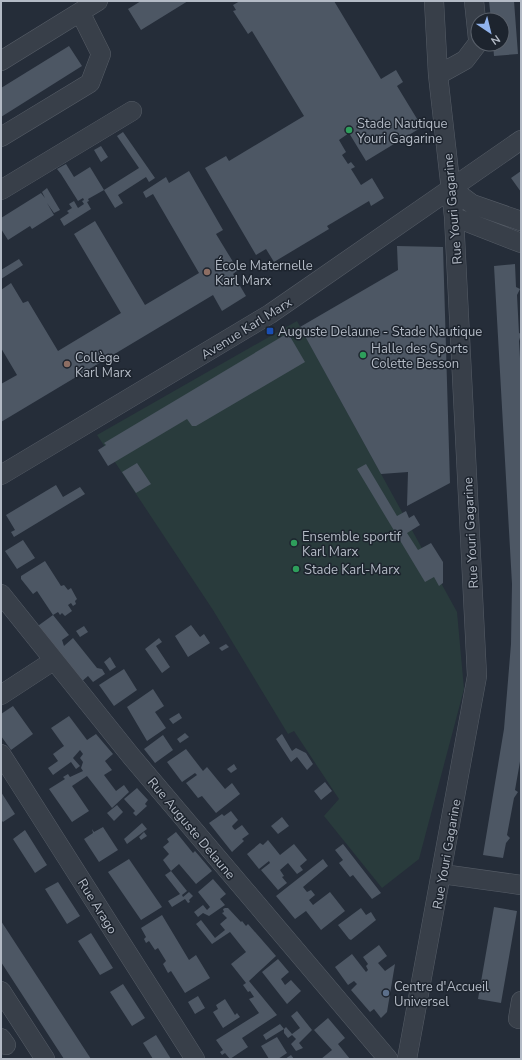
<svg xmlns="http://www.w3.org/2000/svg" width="522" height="1060" viewBox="0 0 522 1060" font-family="'Nunito Sans',sans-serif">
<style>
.green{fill:#293b3c}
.building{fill:#4d5764}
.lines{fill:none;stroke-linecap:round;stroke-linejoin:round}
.minor-casing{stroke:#565d67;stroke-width:20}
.minor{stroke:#383f49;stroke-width:19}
.leisure-dot{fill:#2e9e5b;stroke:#1d242e;stroke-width:1.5}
.education-dot{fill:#8d6e63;stroke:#1d242e;stroke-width:1.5}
.transit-dot{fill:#1a4fb4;stroke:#1d242e;stroke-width:1.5}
.service-dot{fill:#5c6f8a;stroke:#1d242e;stroke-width:1.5}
.labels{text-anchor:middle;stroke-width:3;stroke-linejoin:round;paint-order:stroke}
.poi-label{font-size:13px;fill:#b3bac5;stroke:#1d242e;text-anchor:start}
.street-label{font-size:13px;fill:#b3bac5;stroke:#1d242e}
</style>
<rect width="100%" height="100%" fill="#252d39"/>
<path class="green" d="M297,321L457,612L464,689L419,859L382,888L324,816L339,799L294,731L288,734L213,610L97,435Z"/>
<path class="building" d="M141,1H188L141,30L128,9Z
M240,1H334L381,79L396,70L403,82L397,86L422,127L366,161L349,133L339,140L346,152L342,155L348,164L351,162L355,167L351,169L361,185L372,178L384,198L371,206L369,201L327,226L329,229L274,262L266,249L256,255L205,168L226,156L229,161L304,116L252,31L248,34L233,11L236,10L233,5Z
M489,1H514L518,54L494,56L493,44H502V20H491Z
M69,46L82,66L1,117V88Z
M123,132L155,178L149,182L146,177L118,195L123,203L115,208L104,190L88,199L89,201L87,202L91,209L64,226L60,219L69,213L67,211L72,208L69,204L74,201L78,208L84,204L82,201L84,200L83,198L78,201L61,174L57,169L66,164L74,177L90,167L104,190L139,168L117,136Z
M101,146L108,157L101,162L94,150Z
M189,171L223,230L216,234L238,270L233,274L246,296L222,311L213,295L1,422V384L17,375L1,348V290L11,283L23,303L28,301L58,351L121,313L74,234L95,221L145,305L199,273L153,194L146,198L143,192L166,177L169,183Z
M521,171V192L511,178Z
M47,188L60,210L54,213L47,203L54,215L32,229L30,226L8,240L1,229V218L41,193L45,198L42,192Z
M397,246L443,247L450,483L407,506L408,472L381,474L300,327L398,270Z
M19,259L23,265L1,279V270Z
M515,264L516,287L520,289L517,295L519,333L521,334L519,341L521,375V756L515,790L518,792L514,798L507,835L510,838L506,843L503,858L483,855L504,729L511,644L512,584L494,266Z
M288,333L305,362L196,426H192L187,419L108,466L98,450L106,445L104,443Z
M137,463L151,484L136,493L122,472Z
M366,464L397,516L406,511L409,518L414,515L420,525L407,533L418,550L431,543L443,562V583L439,586L434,577L425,582L357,469Z
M56,485L63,497L80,487L85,494L14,537L11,532L15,530L6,515Z
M23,540L35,558L17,569L5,551Z
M45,561L61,586L64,585L68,590L71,588L77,599L75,601L76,604L73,606L71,603L68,605L72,611L65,616L62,613L60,615L58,612L53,615L37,591L33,594L21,579V576Z
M53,615L69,635L62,640L64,646L73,638L97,668L102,669L105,674L93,682L88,676L80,683L35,628Z
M191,625L200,637L204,634L210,643L188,657L175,636Z
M84,626L88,632L80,637L76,631Z
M159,638L162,642L156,646L170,667L162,673L145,649Z
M226,644L229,647L222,651L219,648Z
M110,657L116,667L110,671L104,662Z
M124,669L137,690L114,706L99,685Z
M153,689L164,706L155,712L166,728L147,741L127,707Z
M13,706L33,734L11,750L1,736V714Z
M179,713L182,718L173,724L169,719Z
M69,716L87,740L96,734L113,754L105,761L112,770L104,775L116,791L124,785L129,792L112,808L87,776L72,786L89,811L72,822L49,789L65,779L63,777L68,774L70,777L83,771L81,768L83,762L80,758L83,754L80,750L73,758L80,766L76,769L71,762L53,775L48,768L58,761L53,754L64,746L51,728Z
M185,733L189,737L180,743L177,739Z
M282,734L292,751L296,748L306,753L313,764L307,770L297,757L291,762L276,739Z
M163,735L173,750L155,763L144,749Z
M186,749L203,771L207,767L225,789L232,783L240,794L216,813L202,796L198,798L186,783L197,775L195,773L182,782L167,762Z
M234,764L237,769L231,773L227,769Z
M325,782L332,791L321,800L314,791Z
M137,788L148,800L145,804L147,806L136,816L133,813L135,811L124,799Z
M1,792L15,814L3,822L1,820Z
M117,805L123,812L114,821L107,813Z
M231,811L238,820L232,826L233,828L235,830L242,825L249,834L242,839L244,841L232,852L209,823L222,814L224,816Z
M282,817L289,826L278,834L271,826Z
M142,823L147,829L127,844L124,839Z
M103,827L118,850L99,862L84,839L93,833L92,829L94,832Z
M25,830L47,865L35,873L13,839Z
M144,832L147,836L141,840L139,837Z
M176,832L193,853L195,851L212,871L196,884L179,864L171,871L163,860L169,854L163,847L169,842L167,839Z
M268,840L280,855L294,844L307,860L300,866L303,870L297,874L288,863L280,870L284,876L282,877L287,883L278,890L261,870L270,863L269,861L259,869L247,854L260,843L263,845Z
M343,844L381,893L372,899L353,875L350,877L339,863L343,860L335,850Z
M129,859L162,907L141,920L108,872Z
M323,859L328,866L303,887L307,892L311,890L315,895L309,900L313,905L330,892L345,911L321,930L306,911L295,919L276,896Z
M171,871L187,891L182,895L183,897L189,892L193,896L189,900L190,902L188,903L185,899L172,907L168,901L180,894L165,875Z
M213,879L226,894L220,899L225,905L209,916L203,913L198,917L194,912L203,905L207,910L210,907L198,892Z
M58,882L80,916L67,924L45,889Z
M494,907L517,911L501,1003L478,999Z
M225,908H228L241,922L242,921L246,926L248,924L276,956L249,981L277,1015L242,1038L248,1047L230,1059L225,1053L222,1055L220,1052L223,1050L216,1040L259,1013L249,999L254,997L250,991L248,992L243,985L246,983L231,964L246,952L230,932L212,944L196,924L201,920L215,938L225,930L220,924L227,918L222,913L224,912L223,909Z
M361,908L366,915L371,912L376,920L351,940L349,939L338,925Z
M162,915L189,960L196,955L210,978L185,993L171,971L168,973L163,964L166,961L158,948L155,950L149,941L146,943L144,939L146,937L141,928Z
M1,921L91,1059H64L1,962Z
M91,933L113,968L100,975L78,941Z
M379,945L387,956L378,963L385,971L395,964L387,1012L381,1018L374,1009L370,1012L351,990L357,984L354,981L348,985L335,967L352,954L366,972L368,970L366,966L368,964L363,957Z
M278,959L289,972L281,979L285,985L291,980L301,991L287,1004L262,972Z
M123,984L145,1018L132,1026L110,992Z
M198,996L205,1008L195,1014L188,1002Z
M225,999L235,1015L237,1013L240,1017L223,1028L213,1012L218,1009L216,1005Z
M297,1011L312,1030L299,1043L303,1048L296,1051L291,1044L296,1039L292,1035L288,1038L284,1033V1029L266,1040L263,1035L280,1024L284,1029L286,1027L292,1034L300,1028L291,1016Z
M328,1018L345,1038L338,1044L350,1059H321L332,1050L314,1030Z
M156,1035L171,1059H153L143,1043Z
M277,1037L287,1053L278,1059H269L261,1046Z
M291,1055L294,1059H285Z"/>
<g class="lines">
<defs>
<path id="minor" d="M474,1L478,39
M1,61L98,1
M438,75L465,60L478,43
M1,137L90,83L101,54L80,12
M452,189L472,204L521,221
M1,190L132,111
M454,217L521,243
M1,475L270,314L521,140
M1,594L131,756L388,1059
M1,695L53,661
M1,754L195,1059
M442,874L521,885
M1,991L45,1059
M518,1019L521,1001
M1,1038L6,1045
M407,1059L477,676L454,217L438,75L434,1"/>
</defs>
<use href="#minor" class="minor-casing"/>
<use href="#minor" class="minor"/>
</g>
<g class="leisure-dot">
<circle cx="349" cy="130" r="4"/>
<circle cx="363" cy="355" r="4"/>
<circle cx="294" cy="543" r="4"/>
<circle cx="296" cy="569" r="4"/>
</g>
<g class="education-dot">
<circle cx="207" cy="272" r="4"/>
<circle cx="67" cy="364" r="4"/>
</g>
<rect class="transit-dot" x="266" y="327" width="8" height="8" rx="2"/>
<circle class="service-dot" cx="386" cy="993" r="4"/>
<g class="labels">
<g class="poi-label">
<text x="357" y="128">Stade Nautique<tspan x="357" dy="15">Youri Gagarine</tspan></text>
<text x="215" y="270">École Maternelle<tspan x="215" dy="15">Karl Marx</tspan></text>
<text x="278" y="336">Auguste Delaune - Stade Nautique</text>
<text x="371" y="353">Halle des Sports<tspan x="371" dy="15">Colette Besson</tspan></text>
<text x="75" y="362">Collège<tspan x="75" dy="15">Karl Marx</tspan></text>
<text x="302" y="541">Ensemble sportif<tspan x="302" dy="15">Karl Marx</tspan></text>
<text x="304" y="574">Stade Karl-Marx</text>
<text x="394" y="991">Centre d'Accueil<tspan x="394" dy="15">Universel</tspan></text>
</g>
<g class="street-label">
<text transform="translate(452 209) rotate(-95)" y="5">Rue Youri Gagarine</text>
<text transform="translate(246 328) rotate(-32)" y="5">Avenue Karl Marx</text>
<text transform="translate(470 533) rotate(-93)" y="5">Rue Youri Gagarine</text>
<text transform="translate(192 828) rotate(50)" y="5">Rue Auguste Delaune</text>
<text transform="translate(446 854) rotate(-80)" y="5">Rue Youri Gagarine</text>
<text transform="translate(98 906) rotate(58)" y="5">Rue Arago</text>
</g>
</g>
<rect width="522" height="1060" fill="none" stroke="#b3bac5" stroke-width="4"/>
<g transform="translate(490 32) rotate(145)"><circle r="19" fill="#1d242e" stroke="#59606a"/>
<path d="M0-3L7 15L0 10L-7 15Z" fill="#91b3ed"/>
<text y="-6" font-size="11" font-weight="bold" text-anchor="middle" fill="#b3bac5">N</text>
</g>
</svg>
